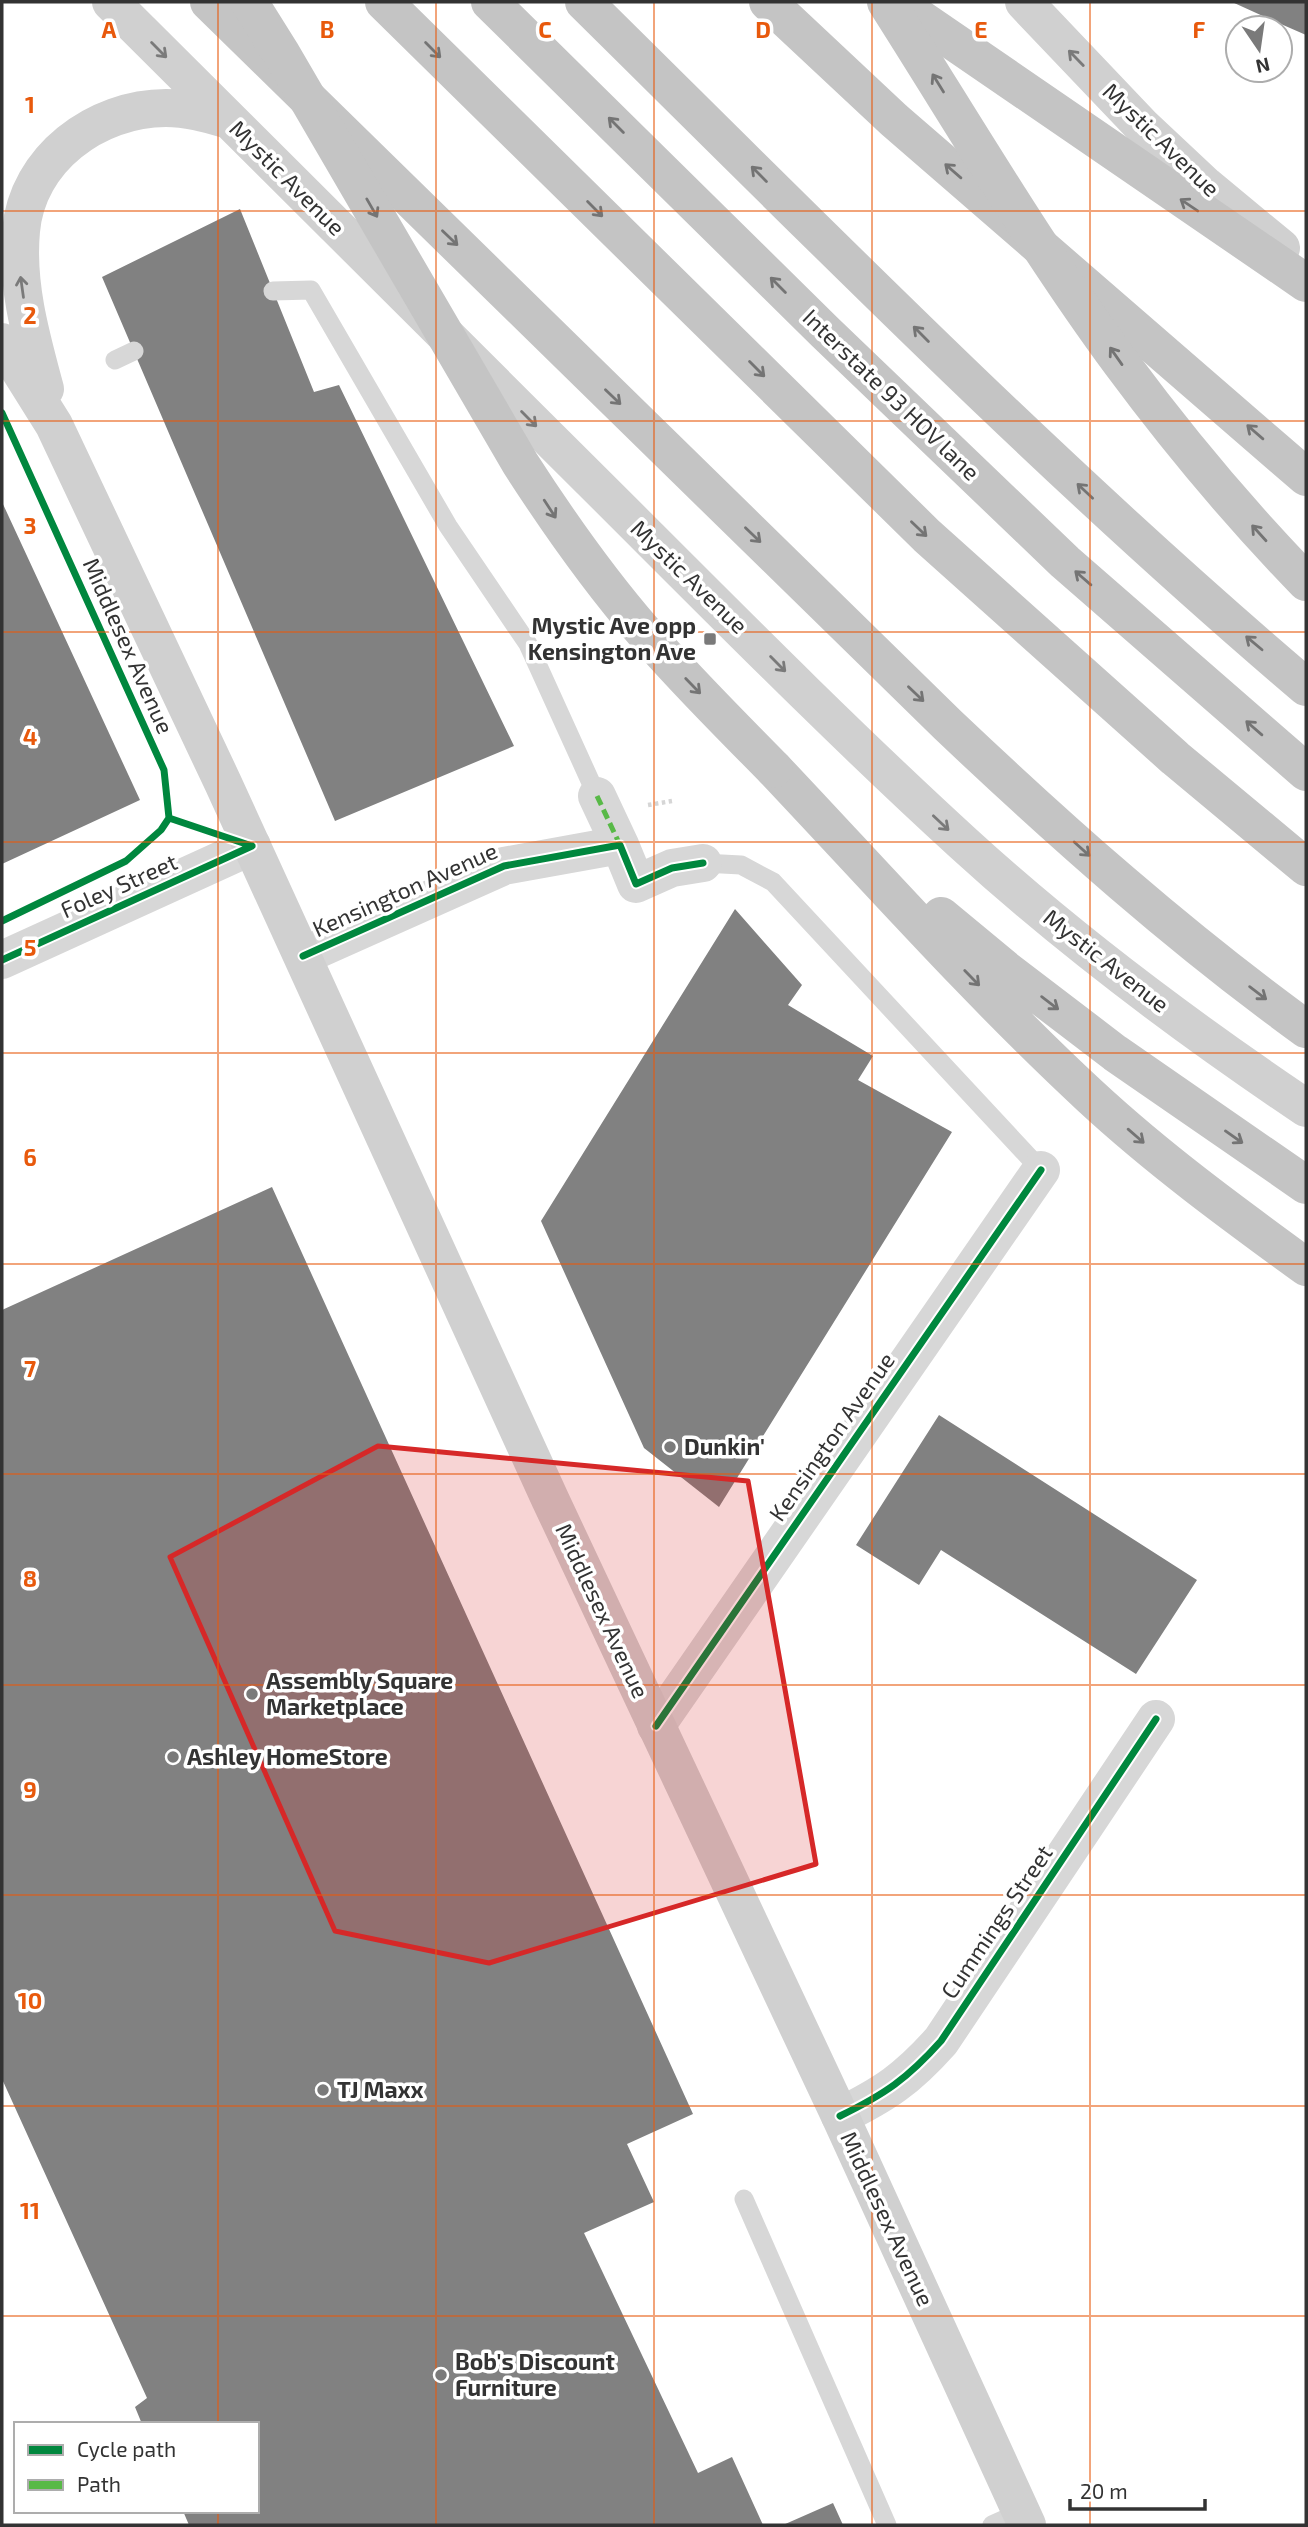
<svg xmlns="http://www.w3.org/2000/svg" width="1308" height="2527" viewBox="0 0 1308 2527" font-family="'Exo 2',sans-serif">
<style>
.building{fill:#818181}
.lines{fill:none;stroke-linecap:round;stroke-linejoin:round}
.path{stroke:#d6d6d6;stroke-width:4.5;stroke-dasharray:3.5 3.5;stroke-linecap:butt}
.service{stroke:#d7d7d7;stroke-width:19}
.minor{stroke:#d7d7d7;stroke-width:38}
.secondary{stroke:#d0d0d0;stroke-width:38}
.motorway{stroke:#c4c4c4;stroke-width:38}
.motorway-bridge{stroke:#c4c4c4;stroke-width:38}
.quiet{stroke:#58b947;stroke-width:5;stroke-dasharray:10 5;stroke-linecap:butt}
.cycleway-casing{stroke:#fff;stroke-width:11}
.cycleway{stroke:#00873e;stroke-width:7}
.oneway{stroke:#7a7a7a}
.oneway2{stroke:#747474}
.marked{fill:#d62828;fill-opacity:0.2;stroke:#d62828;stroke-width:5;stroke-linejoin:round}
.grid{fill:none;stroke:#e8590c;stroke-width:2;stroke-opacity:0.55}
.poi-dot{fill:#7a7a7a;stroke:#fff;stroke-width:2.5}
.labels{text-anchor:middle;stroke-width:7;stroke-linejoin:round;paint-order:stroke}
.street-label{font-size:23px;fill:#333;stroke:#fff}
.poi-label{font-size:23px;font-weight:bold;fill:#333;stroke:#fff;text-anchor:start}
.grid-label{font-size:23px;text-anchor:middle;font-weight:bold;fill:#e8590c;stroke:#fff;stroke-width:7;stroke-linejoin:round;paint-order:stroke}
</style>
<rect width="100%" height="100%" fill="#fff"/>
<path class="building" d="M1232,2H1306V35L1265,17Z
M240,209L314,392L339,385L514,746L335,821L102,277Z
M2,502L140,800L2,864Z
M735,909L802,985L788,1005L873,1056L858,1080L952,1132L719,1507L644,1448L541,1221Z
M272,1187L693,2114L627,2144L654,2202L584,2233L698,2473L732,2457L763,2525H189L183,2511H257V2424H142L135,2407L147,2398L2,2079V1310Z
M939,1415L1197,1580L1136,1674L941,1550L919,1585L856,1545Z
M833,2503L843,2525H783Z"/>
<g class="lines">
<path class="path" d="M648,805L672,801"/>
<path class="service" d="M273,291L311,290L448,526L528,644L597,796
M115,360L134,351
M703,863L741,865L773,882L1041,1170
M744,2199L887,2525
M992,2525L1021,2512"/>
<path class="minor" d="M597,796L620,845
M303,956L504,866L620,845L636,884L672,868L703,863
M2,960L252,846
M656,1726L1041,1170
M840,2116C885,2094 907,2079 941,2041L1156,1719"/>
<path class="secondary" d="M111,2C281,172 451,342 622,511C734,623 846,736 963,843C1069,940 1187,1028 1306,1108
M1024,2L1142,126L1206,186L1281,248
M2,342L54,425L223,783L550,1499L840,2116L1027,2525
M45,389C31,337 16,285 21,231C27,159 96,108 166,108C188,108 208,114 229,120"/>
<path class="motorway" d="M209,2L948,725C1062,833 1179,937 1306,1029
M384,2L927,536L1175,758L1306,867
M490,2L825,332L1065,562L1306,772
M584,2C820,235 1053,472 1306,687
M768,2L894,120L1306,477
M896,2L1306,283
M774,769C878,879 979,993 1090,1096C1158,1159 1232,1213 1306,1267
M941,916L1005,969L1115,1053L1306,1185"/>
<path class="motorway-bridge" d="M249,2L281,53L520,463C558,522 598,579 644,632C685,680 730,724 774,769
M886,2C963,123 1036,248 1121,363C1178,440 1239,513 1306,582"/>
<path class="quiet" d="M597,796L620,845"/>
<defs>
<path id="cycleway" d="M2,413L164,770L169,818
M169,818L252,846
M2,921L126,861L161,830L169,818
M303,956L504,866L620,845L636,884L672,868L703,863
M2,960L252,846
M656,1726L1041,1170
M840,2116C885,2094 907,2079 941,2041L1156,1719"/>
</defs>
<use href="#cycleway" class="cycleway-casing"/>
<use href="#cycleway" class="cycleway"/>
</g>
<defs><path id="oneway-shaft" d="M-6 0H5M1.5-3L5.5 0L1.5 3" fill="none" stroke-width="1.6" stroke-linecap="round" stroke-linejoin="round" transform="scale(1.75)"/></defs>
<g class="oneway">
<use href="#oneway-shaft" transform="translate(159 50) rotate(45)"/>
<use href="#oneway-shaft" transform="translate(1076 58) rotate(-134)"/>
<use href="#oneway-shaft" transform="translate(22 287) rotate(-98)"/>
<use href="#oneway-shaft" transform="translate(529 419) rotate(45)"/>
<use href="#oneway-shaft" transform="translate(778 664) rotate(45)"/>
<use href="#oneway-shaft" transform="translate(941 823) rotate(43)"/>
</g>
<g class="oneway2">
<use href="#oneway-shaft" transform="translate(433 50) rotate(45)"/>
<use href="#oneway-shaft" transform="translate(938 83) rotate(-122)"/>
<use href="#oneway-shaft" transform="translate(616 125) rotate(-135)"/>
<use href="#oneway-shaft" transform="translate(953 171) rotate(-139)"/>
<use href="#oneway-shaft" transform="translate(759 174) rotate(-135)"/>
<use href="#oneway-shaft" transform="translate(1189 205) rotate(-146)"/>
<use href="#oneway-shaft" transform="translate(372 208) rotate(60)"/>
<use href="#oneway-shaft" transform="translate(595 209) rotate(45)"/>
<use href="#oneway-shaft" transform="translate(450 238) rotate(44)"/>
<use href="#oneway-shaft" transform="translate(778 285) rotate(-135)"/>
<use href="#oneway-shaft" transform="translate(921 334) rotate(-135)"/>
<use href="#oneway-shaft" transform="translate(1116 356) rotate(-125)"/>
<use href="#oneway-shaft" transform="translate(757 369) rotate(45)"/>
<use href="#oneway-shaft" transform="translate(613 397) rotate(44)"/>
<use href="#oneway-shaft" transform="translate(1255 432) rotate(-139)"/>
<use href="#oneway-shaft" transform="translate(1085 491) rotate(-137)"/>
<use href="#oneway-shaft" transform="translate(550 509) rotate(57)"/>
<use href="#oneway-shaft" transform="translate(919 529) rotate(44)"/>
<use href="#oneway-shaft" transform="translate(1259 533) rotate(-132)"/>
<use href="#oneway-shaft" transform="translate(753 535) rotate(44)"/>
<use href="#oneway-shaft" transform="translate(1083 578) rotate(-139)"/>
<use href="#oneway-shaft" transform="translate(1254 643) rotate(-140)"/>
<use href="#oneway-shaft" transform="translate(693 686) rotate(46)"/>
<use href="#oneway-shaft" transform="translate(916 694) rotate(44)"/>
<use href="#oneway-shaft" transform="translate(1254 728) rotate(-139)"/>
<use href="#oneway-shaft" transform="translate(1082 849) rotate(42)"/>
<use href="#oneway-shaft" transform="translate(972 978) rotate(46)"/>
<use href="#oneway-shaft" transform="translate(1258 993) rotate(37)"/>
<use href="#oneway-shaft" transform="translate(1050 1003) rotate(37)"/>
<use href="#oneway-shaft" transform="translate(1136 1136) rotate(41)"/>
<use href="#oneway-shaft" transform="translate(1234 1137) rotate(35)"/>
</g>
<path class="marked" d="M378,1446L748,1481L816,1864L489,1963L335,1931L170,1557Z"/>
<path class="grid" d="M218,2V2424M436,2V2525M654,2V2525M872,2V2525M1090,2V2525M2,211H1306M2,421H1306M2,632H1306M2,842H1306M2,1053H1306M2,1264H1306M2,1474H1306M2,1685H1306M2,1895H1306M2,2106H1306M2,2316H1306M218,2511V2525"/>
<g class="poi-dot">
<rect x="703" y="632" width="14" height="14" rx="3.5"/>
<circle cx="670" cy="1447" r="7"/>
<circle cx="252" cy="1694" r="7"/>
<circle cx="173" cy="1757" r="7"/>
<circle cx="323" cy="2090" r="7"/>
<circle cx="441" cy="2375" r="7"/>
</g>
<g class="labels">
<g class="street-label">
<text transform="translate(1161 140) rotate(44)" y="8">Mystic Avenue</text>
<text transform="translate(287 178) rotate(45)" y="8">Mystic Avenue</text>
<text transform="translate(891 395) rotate(44)" y="8">Interstate 93 HOV lane</text>
<text transform="translate(689 577) rotate(44)" y="8">Mystic Avenue</text>
<text transform="translate(128 646) rotate(66)" y="8">Middlesex Avenue</text>
<text transform="translate(119 886) rotate(-24)" y="8">Foley Street</text>
<text transform="translate(405 890) rotate(-24)" y="8">Kensington Avenue</text>
<text transform="translate(1106 961) rotate(38)" y="8">Mystic Avenue</text>
<text transform="translate(832 1437) rotate(-55)" y="8">Kensington Avenue</text>
<text transform="translate(602 1611) rotate(65)" y="8">Middlesex Avenue</text>
<text transform="translate(997 1922) rotate(-56)" y="8">Cummings Street</text>
<text transform="translate(887 2219) rotate(65)" y="8">Middlesex Avenue</text>
</g>
<g class="poi-label">
<text x="696" y="634" text-anchor="end">Mystic Ave opp<tspan x="696" dy="26">Kensington Ave</tspan></text>
<text x="684" y="1455">Dunkin'</text>
<text x="266" y="1689">Assembly Square<tspan x="266" dy="26">Marketplace</tspan></text>
<text x="187" y="1765">Ashley HomeStore</text>
<text x="337" y="2098">TJ Maxx</text>
<text x="455" y="2370">Bob's Discount<tspan x="455" dy="26">Furniture</tspan></text>
</g>
</g>
<g class="grid-label">
<text x="109" y="38">A</text>
<text x="327" y="38">B</text>
<text x="545" y="38">C</text>
<text x="763" y="38">D</text>
<text x="981" y="38">E</text>
<text x="1199" y="38">F</text>
<text x="30" y="113">1</text>
<text x="30" y="324">2</text>
<text x="30" y="534">3</text>
<text x="30" y="745">4</text>
<text x="30" y="956">5</text>
<text x="30" y="1166">6</text>
<text x="30" y="1377">7</text>
<text x="30" y="1587">8</text>
<text x="30" y="1798">9</text>
<text x="30" y="2009">10</text>
<text x="30" y="2219">11</text>
</g>
<rect width="1308" height="2527" fill="none" stroke="#333333" stroke-width="7"/>
<rect x="14" y="2422" width="245" height="91" fill="#ffffff" stroke="#adadad" stroke-width="2"/>
<rect x="28" y="2445" width="35" height="10" fill="#00873e" stroke="#adadad" stroke-width="2"/>
<text x="77" y="2457" font-size="21" fill="#333333">Cycle path</text>
<rect x="28" y="2480" width="35" height="10" fill="#58b947" stroke="#adadad" stroke-width="2"/>
<text x="77" y="2492" font-size="21" fill="#333333">Path</text>
<g transform="translate(1259 49) rotate(167)"><circle r="33" fill="#ffffff" stroke="#adadad" stroke-width="2"/>
<path d="M0-5L12 26L0 18L-12 26Z" fill="#7a7a7a"/>
<text y="-10" font-size="19" font-weight="bold" text-anchor="middle" fill="#333333">N</text>
</g>
<path d="M1070 2499v10h135v-10" fill="none" stroke="#333333" stroke-width="3.5"/>
<text x="1080" y="2499" font-size="21" fill="#333333" stroke="#ffffff" stroke-width="5" paint-order="stroke">20 m</text>
</svg>
